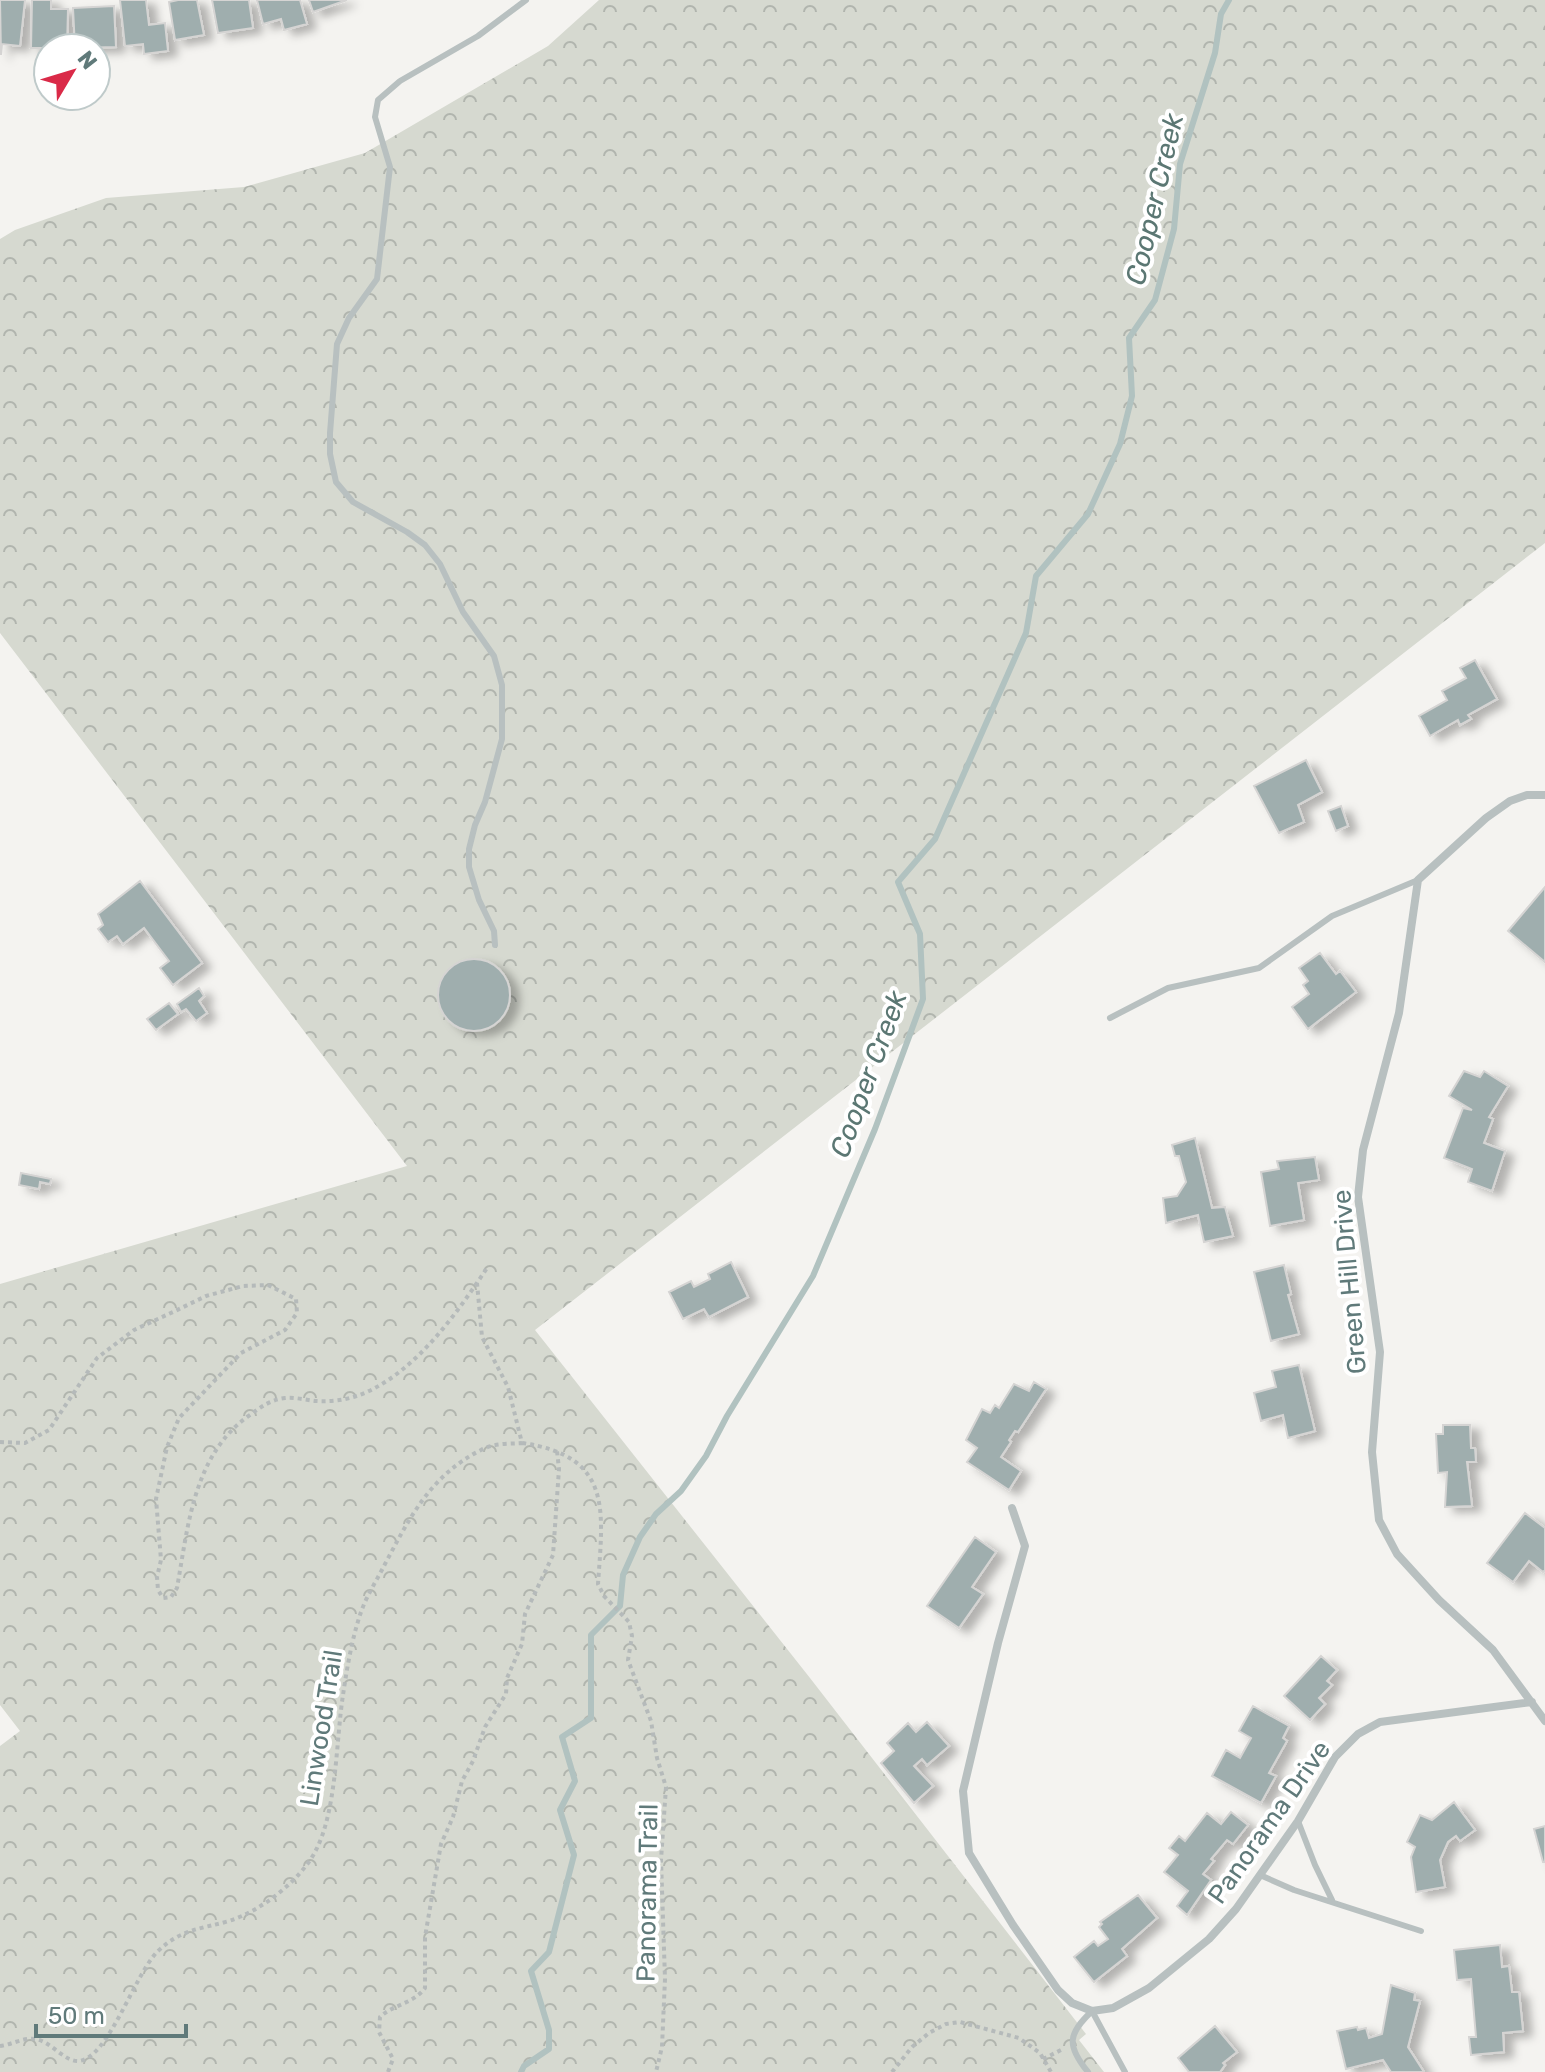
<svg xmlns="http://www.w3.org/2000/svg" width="1545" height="2072" viewBox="0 0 1545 2072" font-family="Rubik,sans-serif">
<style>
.park{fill:url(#park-crowns)}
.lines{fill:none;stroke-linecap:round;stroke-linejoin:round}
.stream{stroke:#b1c2c0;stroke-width:6}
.building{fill:#9faeae;stroke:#d5d4d3;stroke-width:2;filter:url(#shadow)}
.path{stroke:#b5baba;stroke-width:4;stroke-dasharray:4 4;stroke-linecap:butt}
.service{stroke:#b8c0c0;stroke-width:6}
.minor{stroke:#b8c0c0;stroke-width:8}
.labels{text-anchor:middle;stroke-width:8;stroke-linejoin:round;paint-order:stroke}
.street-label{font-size:26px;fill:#607a7a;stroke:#fff}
.water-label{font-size:28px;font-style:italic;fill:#5b7773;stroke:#fff}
</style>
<defs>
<pattern id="park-crowns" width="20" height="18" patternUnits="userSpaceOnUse" patternTransform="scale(2)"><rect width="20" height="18" fill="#d6d9d0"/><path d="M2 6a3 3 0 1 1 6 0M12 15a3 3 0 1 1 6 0" fill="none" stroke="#b1b5ae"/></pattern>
<filter id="shadow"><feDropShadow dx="9" dy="5" stdDeviation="4" flood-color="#0004"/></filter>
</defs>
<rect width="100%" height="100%" fill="#f4f3f0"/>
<path class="park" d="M599,0H1545V543L535,1330L810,1678L1086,2034L1079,2040L1104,2072H0V1746L20,1731L0,1705V1284L407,1166L0,633V239L15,230L106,198L244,187L365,153L548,46Z"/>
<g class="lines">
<path class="stream" d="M521,2072L524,2066L549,2049V2030L531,1971L549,1952L574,1855L560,1810L575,1781L562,1737L591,1718V1635L620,1606L623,1575L640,1537L656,1514L681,1491L706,1456L727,1416L813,1276L875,1129L923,999L920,934L898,882L935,839L1026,633L1036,576L1088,514L1120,444L1132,396L1129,338L1155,300L1174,229L1180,164L1215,53L1221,14L1229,0"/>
</g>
<path class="building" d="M0,0H25L20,46L2,44L1,55Z
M32,0H51V9H68L67,48H31Z
M120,0H146L149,25L165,23L168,51L144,54L143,44L125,46Z
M178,0H197L204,35L175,40L169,2Z
M212,0H249L253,28L218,33Z
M257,0H300L307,24L284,30L281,19L263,24Z
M309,0H347L313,12Z
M114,6L116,47L75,48L73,8Z
M1475,660L1497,699L1468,715L1471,719L1460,725L1458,720L1430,736L1419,716L1447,700L1442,691L1466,678L1460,668Z
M1306,760L1322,792L1298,805L1304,822L1279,833L1254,786Z
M1341,806L1348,826L1336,831L1328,811Z
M140,881L202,963L173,985L160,968L169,961L144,928L123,944L117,936L108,942L98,929L103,925L98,914Z
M1545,887V962L1508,931Z
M1320,953L1336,974L1340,971L1356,992L1308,1029L1292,1007L1309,994L1303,985L1308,981L1299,968Z
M438 995a36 36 0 1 1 72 0a36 36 0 1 1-72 0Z
M199,988L204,996L199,1001L207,1013L196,1021L186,1009L181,1012L177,1004Z
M169,1003L178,1014L156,1030L147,1019Z
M1464,1071L1480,1077L1484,1071L1508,1086L1489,1117L1493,1119L1484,1143L1505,1151L1492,1191L1468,1182L1472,1169L1444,1158L1463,1108L1472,1110L1449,1096Z
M1195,1138L1212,1208L1225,1207L1233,1236L1204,1242L1198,1215L1166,1223L1163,1198L1177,1196L1186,1182L1179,1156H1175L1172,1145Z
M1315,1157L1319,1180L1298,1183L1304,1220L1270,1226L1261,1172L1279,1169L1277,1161Z
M21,1173L51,1179L50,1184L40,1182L39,1189L19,1185Z
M731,1262L748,1297L709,1317L704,1309L683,1319L669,1292L691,1281L694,1287L710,1279L708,1274Z
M1284,1265L1291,1294L1288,1295L1299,1334L1271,1341L1254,1272Z
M1299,1365L1315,1431L1288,1438L1283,1415L1261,1421L1254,1393L1276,1387L1272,1371Z
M1034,1382L1046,1389L1018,1432L1015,1431L1009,1440L1011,1442L1001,1457L1021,1471L1009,1490L967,1462L977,1448L966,1440L982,1409L990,1413L995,1405L999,1408L1014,1384L1029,1391Z
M1443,1425H1470L1471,1448H1475L1476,1462H1467L1472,1506L1445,1507L1447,1472L1438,1473L1436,1434H1443Z
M1525,1513L1545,1528V1570L1543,1572L1529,1561L1513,1582L1487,1563Z
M975,1537L996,1552L972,1587L983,1594L959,1628L927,1606Z
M1321,1656L1337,1670L1327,1681L1332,1685L1319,1698L1325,1704L1310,1720L1284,1696Z
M1253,1706L1289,1726L1283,1738L1287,1741L1269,1773L1276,1776L1261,1803L1212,1776L1226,1750L1240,1758L1251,1738L1239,1731Z
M927,1722L949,1746L927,1765L922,1759L914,1766L933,1786L914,1803L881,1763L894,1751L887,1743L908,1723L916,1732Z
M1454,1802L1475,1830L1460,1841L1456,1836L1448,1842L1440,1860L1445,1887L1416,1892L1411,1857L1415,1847L1407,1842L1420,1815L1432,1820Z
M1231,1812L1248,1825L1233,1844L1227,1840L1211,1859L1214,1861L1203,1874L1211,1880L1187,1915L1177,1906L1188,1891L1164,1872L1178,1855L1169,1848L1179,1836L1185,1841L1207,1813L1221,1824Z
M1545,1826V1862H1543L1534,1829Z
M1138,1895L1157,1918L1122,1949L1127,1956L1094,1982L1074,1957L1094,1941L1098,1946L1108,1939L1099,1927L1102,1924L1100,1922Z
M1500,1945L1502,1967L1509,1966L1512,1992H1519L1523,2031L1503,2033L1504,2052L1471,2055L1469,2037H1476L1471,1979L1457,1980L1454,1950Z
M1391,1985L1415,1993L1414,2000L1420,2001L1408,2047L1424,2072H1391L1383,2060L1346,2069L1337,2031L1357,2027L1358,2030L1366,2028L1369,2038L1382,2034Z
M1215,2026L1237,2052L1223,2063L1225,2065L1220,2072H1189L1178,2058Z"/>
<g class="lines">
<path class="path" d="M0,1442L25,1443L49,1430L97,1358L134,1330L173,1312L206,1296L243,1286L268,1285L296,1299L297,1313L285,1330L241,1353L179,1418L167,1447L156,1499L161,1560L157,1577L158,1590L163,1598L171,1597L177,1588C188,1527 193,1457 247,1417C260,1408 269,1400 285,1398C295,1397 306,1400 316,1401C335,1402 352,1399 369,1391C419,1367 457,1313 487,1268
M522,1443C613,1456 603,1510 598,1584L604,1596L629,1622L632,1636L628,1660L651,1721L657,1758L666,1787L661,1860L665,1979L662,2047L656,2072
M0,2046C11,2045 24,2037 35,2039C51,2041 63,2061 78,2061C108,2060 135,1973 158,1951C181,1929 201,1929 229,1921C261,1911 301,1880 316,1850C337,1809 336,1740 343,1695C347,1668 352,1638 361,1612C367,1595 377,1580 385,1564C410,1517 431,1475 481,1450C493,1443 509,1444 522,1443L508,1387L482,1337L477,1283
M1043,2059L1063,2049
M388,2072L393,2059L379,2032L380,2017C394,2004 413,2004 425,1988V1937L441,1844L453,1817L462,1781L473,1761L485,1727L506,1694L507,1678L522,1644L525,1614L553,1555L559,1469L557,1451
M892,2072L912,2047L929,2033L946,2024L960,2022L1019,2038L1040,2053L1051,2072"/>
<path class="service" d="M495,945L494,931L479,900L469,867V849L475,825L485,802L502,739V685L494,656L463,612L440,564L425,545L407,532L353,502L336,482L330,454V433L337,344L349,318L377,279L390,167L375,117L378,100L400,81L478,36L526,0
M1110,1018L1168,988L1259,968L1332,916L1418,880
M1298,1821L1315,1865L1332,1900
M1260,1875L1294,1890L1421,1931
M1088,2072C1066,2045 1068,2034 1092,2011L1125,2072"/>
<path class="minor" d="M1545,795H1527L1510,801L1486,818L1418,880L1399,1013L1363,1150L1358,1197L1380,1352L1372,1452L1379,1520L1397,1554L1439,1600L1493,1650L1545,1721
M1012,1508L1025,1546L998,1643L963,1791L969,1853L1013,1925L1058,1990L1072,2003L1092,2011L1113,2008L1149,1988L1209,1939L1236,1909L1298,1821L1335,1757L1358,1734L1380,1722L1532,1702"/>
</g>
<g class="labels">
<g class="street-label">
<text transform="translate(1349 1282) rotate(-95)" y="9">Green Hill Drive</text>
<text transform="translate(321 1728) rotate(-81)" y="9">Linwood Trail</text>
<text transform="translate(1269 1822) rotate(-55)" y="9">Panorama Drive</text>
<text transform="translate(647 1893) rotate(-89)" y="9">Panorama Trail</text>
</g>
<g class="water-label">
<text transform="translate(1154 199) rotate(-77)" y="10">Cooper Creek</text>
<text transform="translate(868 1074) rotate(-70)" y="10">Cooper Creek</text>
</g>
</g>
<g transform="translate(72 72) rotate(52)"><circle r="38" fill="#ffffff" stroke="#bfcaca" stroke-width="2"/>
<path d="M0-6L14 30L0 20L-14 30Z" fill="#da2a48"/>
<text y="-12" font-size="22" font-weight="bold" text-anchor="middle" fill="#607a7a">N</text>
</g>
<path d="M36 2024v12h150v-12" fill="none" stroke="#607a7a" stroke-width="4"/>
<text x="48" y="2024" font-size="24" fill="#607a7a" stroke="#ffffff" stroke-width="6" paint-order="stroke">50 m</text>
</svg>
